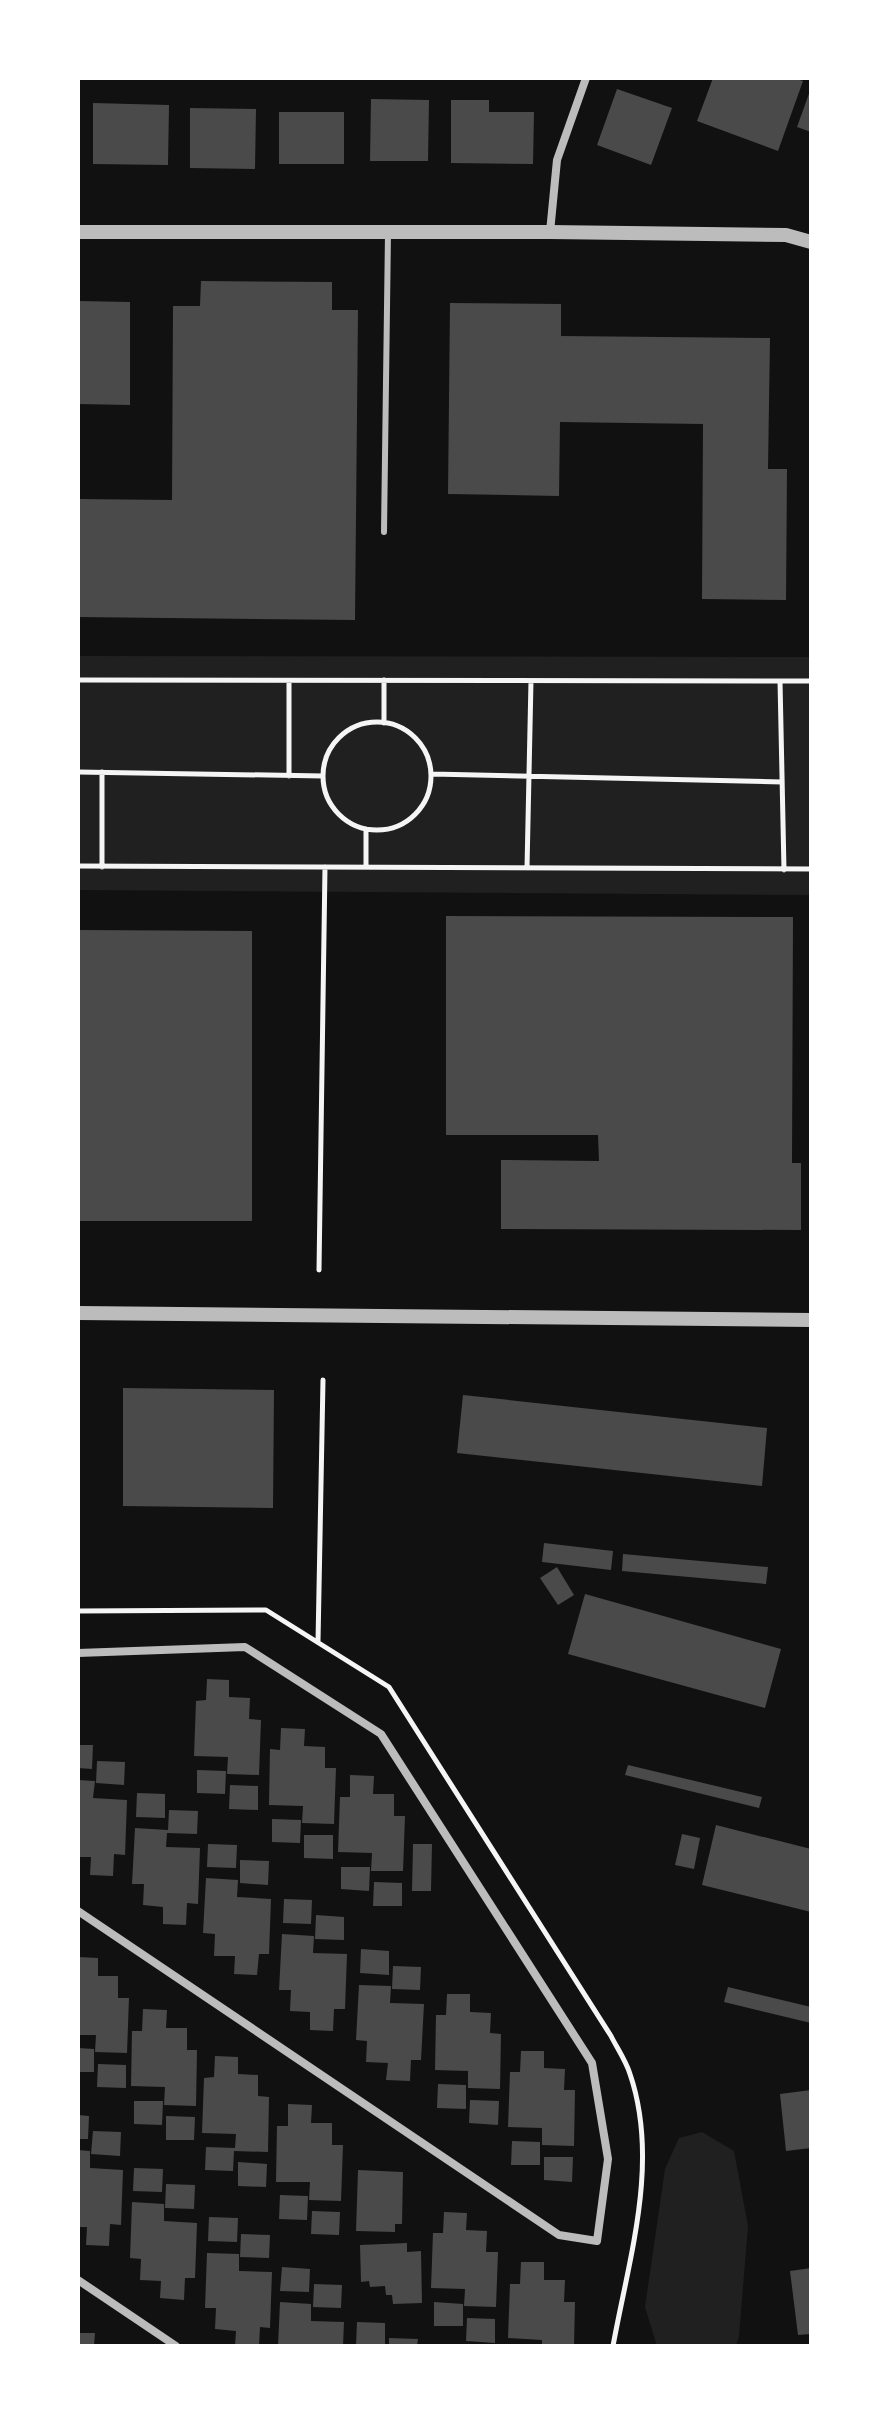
<svg xmlns="http://www.w3.org/2000/svg" width="889" height="2424" viewBox="0 0 889 2424" font-family="'Work Sans',sans-serif">
<style>
.green{fill:#202020}
.building{fill:#4a4a4a}
.lines{fill:none;stroke-linecap:round;stroke-linejoin:round}
.path{stroke:#f5f5f5;stroke-width:5}
.service{stroke:#bcbcbc;stroke-width:6}
.minor{stroke:#bcbcbc;stroke-width:8}
.tertiary{stroke:#bcbcbc;stroke-width:14}
</style>
<rect width="100%" height="100%" fill="#111"/>
<path class="green" d="M78,656L811,657V895L78,890Z
M702,2132L734,2151L748,2226L739,2336L736,2346H657L645,2307L665,2169L679,2138Z"/>
<path class="building" d="M713,78H794L803,81L778,151L697,121Z
M811,88V132L797,127Z
M617,89L672,108L651,165L597,145Z
M371,99L429,100L428,161H370Z
M451,100H489V112H534L533,164L451,163Z
M93,103L169,105L168,165L93,164Z
M190,108L256,109L255,169L190,168Z
M279,112H344V164H279Z
M201,281L332,282V310H358L355,620L78,617V499L172,500L173,306H200Z
M78,301L130,302V405L78,404Z
M450,303L561,304V336L770,338L768,469H787L786,600L702,599L703,424L560,422L559,496L448,494Z
M446,916L793,917L792,1163H801V1230L501,1229V1160L599,1161L598,1135H446Z
M78,930L252,931V1221H78Z
M123,1388L274,1390L273,1508L123,1506Z
M463,1395L767,1428L762,1486L457,1453Z
M544,1543L613,1551L611,1570L542,1562Z
M623,1554L768,1567L766,1584L622,1571Z
M557,1567L574,1595L558,1605L540,1578Z
M585,1594L781,1649L765,1708L568,1654Z
M207,1679L229,1680V1697L250,1698L249,1719L261,1720L259,1775L227,1774L228,1757L194,1756L196,1701L206,1700Z
M281,1728L305,1729L304,1746L325,1747V1768H336L334,1824L302,1823L303,1806L269,1805L270,1749L280,1750Z
M78,1745H93L92,1769L78,1768Z
M97,1761L125,1762L124,1785L96,1783Z
M628,1765L762,1797L759,1808L625,1775Z
M197,1770L226,1771L225,1794L197,1793Z
M350,1775L374,1776L373,1794H394V1816H405L403,1871H371L372,1853L338,1852L340,1797H350Z
M78,1780L95,1781L93,1798L127,1800L125,1855L114,1854L113,1876L90,1875L91,1857H78Z
M230,1785L258,1786V1810L229,1809Z
M137,1793L165,1794V1818L136,1817Z
M169,1810L198,1811L197,1834L167,1833L166,1847L200,1848L198,1904L187,1903L186,1925L163,1924V1907L143,1905L144,1884H132L135,1828L168,1830Z
M272,1819L301,1820L300,1843L272,1842Z
M716,1825L811,1849V1912L702,1885Z
M682,1834L700,1838L694,1869L675,1865Z
M304,1835H333V1859L304,1858Z
M208,1844L237,1845L236,1868L207,1867Z
M413,1844H432L431,1891H412Z
M240,1860L269,1861L268,1885L240,1883Z
M341,1867H370L369,1891L341,1889Z
M206,1878L238,1880L237,1897L271,1899L269,1954H259L257,1975L234,1974L235,1956H214L215,1934L203,1933Z
M374,1882L402,1883V1906H373Z
M284,1899L312,1900L311,1924L283,1923Z
M316,1915L344,1917V1940L315,1939Z
M282,1934L314,1936L313,1953L347,1954L345,2009H334L333,2031L310,2030V2012L290,2011L291,1990H279Z
M361,1949L389,1951V1975L360,1973Z
M78,1957L98,1958V1976H118V1998H129L127,2053L95,2052L96,2035H78Z
M393,1966L421,1967L420,1990L392,1989Z
M359,1985L391,1986L390,2003L424,2004L421,2060H411L410,2081L386,2080L388,2063L366,2062L367,2041L356,2040Z
M728,1987L811,2007V2023L724,2002Z
M447,1994H470V2012L491,2013L490,2033L501,2034L500,2089L468,2088V2071L435,2070L436,2015H446Z
M143,2009L167,2010L166,2028H187V2050H197L196,2106L164,2105L165,2087L131,2086L132,2031H142Z
M78,2048L94,2049V2072H78Z
M521,2051H544V2068L565,2069L564,2090H575L574,2146L542,2145V2128L508,2127L510,2072H520Z
M215,2056L238,2057V2074L258,2075V2096L269,2097L268,2152L234,2151L233,2171L205,2170L206,2147L235,2148L236,2134L202,2133L204,2078L214,2077Z
M98,2064L126,2065V2088L97,2087Z
M438,2084L466,2085V2109L437,2108Z
M811,2090V2148L786,2151L780,2094Z
M470,2100L499,2101L498,2125L469,2123Z
M134,2101H163L162,2125L134,2124Z
M288,2104L312,2105L311,2123H332V2145H343L341,2201L309,2200L310,2182H276L277,2126H288Z
M78,2115L89,2116L88,2139H78Z
M166,2116L195,2117L194,2140H166Z
M93,2131L121,2132L120,2156L91,2154Z
M512,2141L540,2142V2165H511Z
M78,2150L90,2151V2168L123,2170L121,2225L110,2224L109,2246L86,2245L87,2227H78Z
M544,2157H573L572,2182L544,2180Z
M238,2162L267,2164L266,2187L238,2186Z
M134,2168L163,2169L162,2192L133,2191Z
M358,2170L403,2172L402,2224H395V2232L356,2231Z
M166,2184L195,2185L194,2209L165,2208Z
M280,2195L308,2196L307,2220L279,2219Z
M132,2202L164,2204V2221L197,2223L195,2278H185L184,2300L160,2298L161,2281L140,2280L141,2259L130,2258Z
M312,2211L340,2212L339,2235L311,2234Z
M444,2212L467,2213L466,2230L487,2231L486,2252H498L496,2307L464,2306L465,2289L431,2288L433,2233H443Z
M209,2217L238,2218L237,2242L208,2241Z
M241,2234L270,2235L269,2258L240,2257Z
M407,2243V2252L421,2251L422,2303L393,2304L392,2295H386L385,2286L370,2287L369,2281L361,2282L360,2245Z
M207,2253L239,2254V2271L272,2272L270,2328L260,2327L259,2346H235L236,2331L215,2329L216,2308H205Z
M521,2262H544V2280H565L564,2302H575L574,2346H542V2340L508,2338L510,2284H520Z
M282,2267L310,2269L309,2292L280,2291Z
M811,2268V2334L798,2335L790,2271Z
M314,2284L342,2285L341,2308L313,2307Z
M280,2302L311,2304V2321L344,2322L343,2346H278Z
M434,2302L463,2304V2326H434Z
M467,2318L495,2319V2343L466,2341Z
M357,2322L385,2323V2346L356,2345Z
M78,2333H95L94,2346H78Z
M389,2338L418,2339L417,2346H389Z"/>
<g class="lines">
<path class="path" d="M78,680L811,681
M780,681L784,870
M323 776a54 54 0 1 1 108 0a54 54 0 1 1-108 0Z
M384,723V680
M78,772L323,776
M432,774L782,782
M289,776V681
M78,866L811,869
M102,867V772
M366,867V829
M527,868L531,681
M319,1270L325,867
M78,1611L266,1610L389,1687L611,2036C617,2048 626,2061 630,2074C660,2162 629,2258 613,2346
M318,1642L323,1380"/>
<path class="service" d="M384,532L388,233"/>
<path class="minor" d="M550,232L557,160L586,78
M78,1653L245,1647L381,1734L592,2063L608,2159L597,2241L559,2235L78,1911
M78,2280L176,2346"/>
<path class="tertiary" d="M78,232H550L786,235L811,242
M78,1313L811,1320"/>
</g>
<rect width="889" height="2424" fill="none" stroke="#ffffff" stroke-width="160"/>
</svg>
